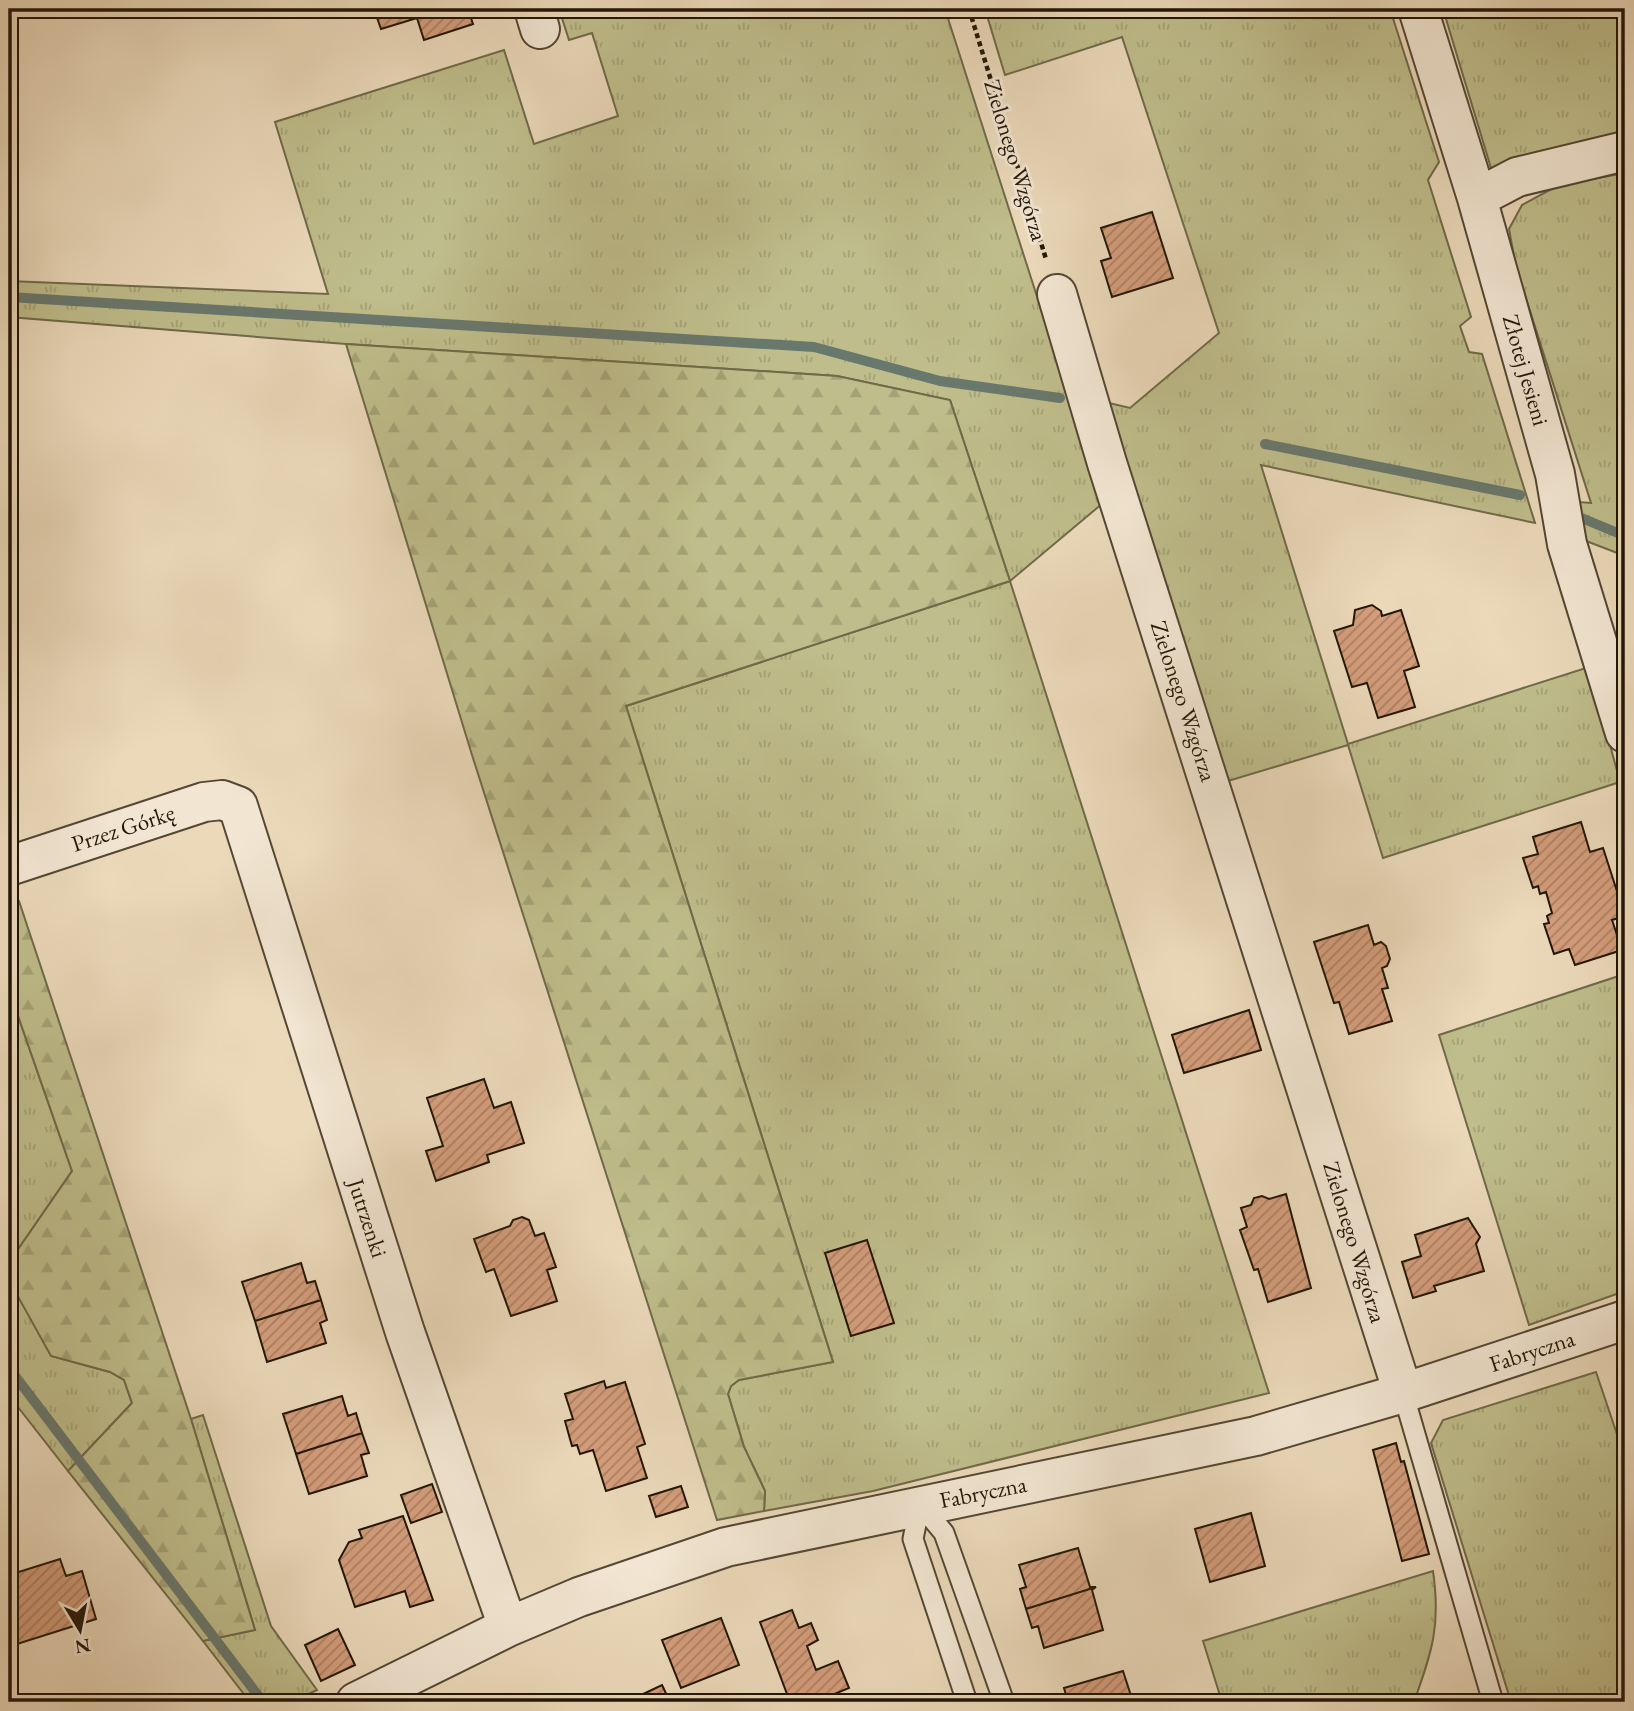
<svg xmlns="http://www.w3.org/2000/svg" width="1634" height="1711" viewBox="0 0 1634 1711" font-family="'EB Garamond',serif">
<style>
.grass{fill:url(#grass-tufts);stroke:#706a49;stroke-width:2}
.forest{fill:url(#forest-firs);stroke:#706a49;stroke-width:2}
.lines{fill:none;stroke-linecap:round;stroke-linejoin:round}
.stream{stroke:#69786d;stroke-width:10}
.building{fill:url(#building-hatch);stroke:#221607;stroke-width:2}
.lane-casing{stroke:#544734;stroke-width:23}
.street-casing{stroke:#544734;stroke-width:42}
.path{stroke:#221607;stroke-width:4.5;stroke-dasharray:5 3.5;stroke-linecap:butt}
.lane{stroke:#f2e6d2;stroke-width:19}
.street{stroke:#f2e6d2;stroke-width:38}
.labels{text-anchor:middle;stroke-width:6;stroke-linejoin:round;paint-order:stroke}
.street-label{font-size:23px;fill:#221607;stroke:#f2e6d2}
</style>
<defs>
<pattern id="grass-tufts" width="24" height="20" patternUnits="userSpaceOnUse" patternTransform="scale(1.75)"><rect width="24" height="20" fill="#bfbd8b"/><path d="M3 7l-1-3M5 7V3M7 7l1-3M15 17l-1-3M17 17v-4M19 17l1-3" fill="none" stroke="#a4a276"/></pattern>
<pattern id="forest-firs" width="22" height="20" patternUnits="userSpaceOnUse" patternTransform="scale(1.75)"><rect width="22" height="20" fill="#bfbd8b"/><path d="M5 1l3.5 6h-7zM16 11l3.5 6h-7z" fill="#a4a276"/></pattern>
<pattern id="building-hatch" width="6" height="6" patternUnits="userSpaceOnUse" patternTransform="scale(1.75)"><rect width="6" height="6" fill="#d49d7b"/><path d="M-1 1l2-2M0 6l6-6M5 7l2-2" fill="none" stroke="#ac7f63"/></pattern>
</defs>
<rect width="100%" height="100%" fill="#ebd9ba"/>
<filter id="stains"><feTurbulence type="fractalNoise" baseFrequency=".00286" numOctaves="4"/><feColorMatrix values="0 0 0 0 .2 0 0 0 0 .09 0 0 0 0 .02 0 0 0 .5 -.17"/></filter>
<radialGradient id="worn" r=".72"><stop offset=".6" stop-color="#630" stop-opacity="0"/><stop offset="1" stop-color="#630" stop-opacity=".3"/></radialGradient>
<path class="grass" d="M559,9H945L1103,503L1010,581L1269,1393L873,1491L764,1511L765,1491L744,1447L728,1394L731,1386L739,1380L833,1362L626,706L1010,581L950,400L837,376L346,344L9,317V281L328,294L275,122L504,50L534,144L618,116L592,33L569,40Z
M985,9H1390L1439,162L1428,180L1471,317L1460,326L1469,352L1482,354L1535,523L1261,465L1348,744L1589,667L1620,782L1383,858L1348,745L1228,781L1109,424V403L1130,408L1219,333L1122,37L1005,75Z
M1443,9H1619L1625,28V134L1491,168Z
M1625,173V556L1581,539L1579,502L1591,503L1516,267L1509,229L1522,205L1559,185Z
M1625,974V1291L1529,1325L1439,1035Z
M9,990L72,1171L10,1261L51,1356L110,1372L124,1380L132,1403L68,1471L14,1402L9,1403Z
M1596,1372L1625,1458V1702H1511L1431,1443L1443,1420Z
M203,1415L271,1626L317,1690L291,1702H250L203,1641L255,1630L191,1419Z
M1433,1571C1441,1626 1432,1651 1414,1702H1222L1203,1641Z"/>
<path class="forest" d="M346,344L837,376L950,400L1010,581L626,706L833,1362L739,1380L731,1386L728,1394L744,1447L765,1491L764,1511L717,1520L472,755Z
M9,893L19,901L191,1419L255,1630L203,1641L68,1471L132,1403L124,1380L110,1372L51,1356L11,1284L10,1261L72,1171L9,990Z"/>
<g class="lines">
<path class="stream" d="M9,297L814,347L940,381L1060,398
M1265,444L1520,495
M1584,519L1625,536
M9,1368L263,1702"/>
</g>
<path class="building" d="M374,9H468L473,24L424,40L417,18L381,29Z
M1152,212L1173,278L1112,297L1101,261L1111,258L1101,228Z
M1372,605L1381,611L1382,616L1401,610L1419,666L1404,671L1415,707L1378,718L1367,683L1352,687L1334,631L1353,625L1355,610Z
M1581,822L1590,852L1603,848L1625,916L1612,920L1622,950L1575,965L1569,949L1554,954L1544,924L1549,923L1547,916L1552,913L1546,892L1540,894L1538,886L1533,888L1523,858L1538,854L1533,837Z
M1368,925L1374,945L1381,942L1386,946L1390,959L1387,966L1382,968L1388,988L1382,989L1392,1021L1349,1034L1339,1002L1334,1003L1314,942Z
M1249,1010L1261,1050L1184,1073L1172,1035Z
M484,1079L494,1108L511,1102L524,1143L487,1155L489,1162L436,1181L426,1151L443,1146L427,1098Z
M1286,1194L1311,1288L1268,1302L1258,1269L1254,1270L1240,1230L1247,1227L1241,1208L1251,1205L1254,1198L1262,1196L1269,1199Z
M522,1217L529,1220L535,1236L544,1233L556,1267L547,1270L557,1301L511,1316L494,1269L486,1272L474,1239L510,1226L513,1220Z
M1468,1218L1480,1237L1476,1244L1484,1271L1434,1286L1436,1291L1413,1298L1402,1262L1421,1256L1415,1235Z
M867,1240L894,1323L851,1336L825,1253Z
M301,1263L307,1283L315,1281L321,1300L255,1321L242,1282Z
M321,1300L327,1320L320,1323L326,1343L267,1362L255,1321Z
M604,1381L606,1388L625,1382L645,1444L637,1447L647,1478L606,1491L593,1450L580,1454L577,1445L572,1446L565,1421L573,1419L565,1394Z
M342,1396L348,1416L356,1413L362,1433L296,1454L283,1414Z
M362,1433L369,1453L361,1455L367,1476L309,1494L296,1454Z
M1396,1443L1401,1462L1404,1461L1429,1554L1402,1561L1373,1450Z
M432,1484L442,1512L411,1523L401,1495Z
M681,1486L688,1507L656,1517L649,1496Z
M1251,1513L1265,1566L1210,1582L1195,1529Z
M403,1516L433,1600L410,1607L405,1591L355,1607L339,1560L349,1542L362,1538L359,1530Z
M1078,1548L1090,1587H1096L1026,1609L1020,1589L1026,1587L1019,1565Z
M60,1559L66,1576L82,1571L96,1619L17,1644L9,1617V1575Z
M1096,1587L1092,1590L1103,1630L1044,1648L1038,1626L1032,1628L1026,1609Z
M792,1610L799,1628L811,1623L818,1640L807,1646L816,1670L838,1661L849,1688L827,1697L829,1702H790L760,1622Z
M721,1618L739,1665L681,1688L662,1640Z
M338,1629L355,1665L321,1681L305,1645Z
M1123,1671L1133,1702H1068L1064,1688Z
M662,1685L670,1702H645L641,1695Z"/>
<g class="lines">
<defs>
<path id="lane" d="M1403,1393L1493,1702
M920,1504L944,1533L1004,1702
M920,1504L913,1539L967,1702"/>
<path id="street" d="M534,9L540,29
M1418,9L1477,198L1555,474L1567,544L1625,733
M1477,198L1517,177L1625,151
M1057,294L1107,463L1403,1393
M9,866L204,802L222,800L238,806L405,1332L508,1627
M356,1702L508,1627L579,1597L726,1547L1256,1436L1403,1393L1625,1320"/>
</defs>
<use href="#lane" class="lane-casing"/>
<use href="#street" class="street-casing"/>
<path class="path" d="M969,9L1046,259"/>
<use href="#lane" class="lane"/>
<use href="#street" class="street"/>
</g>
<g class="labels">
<g class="street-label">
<text transform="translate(1016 160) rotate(73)" y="8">Zielonego Wzgórza</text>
<text transform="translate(1526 370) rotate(74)" y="8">Złotej Jesieni</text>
<text transform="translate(1184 701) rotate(72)" y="8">Zielonego Wzgórza</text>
<text transform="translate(123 828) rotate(-18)" y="8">Przez Górkę</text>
<text transform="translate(368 1218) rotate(72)" y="8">Jutrzenki</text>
<text transform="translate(1355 1242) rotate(73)" y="8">Zielonego Wzgórza</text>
<text transform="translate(1532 1351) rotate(-18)" y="8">Fabryczna</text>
<text transform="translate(983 1492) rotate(-11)" y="8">Fabryczna</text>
</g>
</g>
<rect width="1634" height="1711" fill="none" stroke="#ebd9ba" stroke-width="35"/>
<rect x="10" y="10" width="1613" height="1690" fill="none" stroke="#221607" stroke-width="3.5"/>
<rect x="18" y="18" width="1599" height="1676" fill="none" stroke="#221607" stroke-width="2"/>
<g transform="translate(80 1630) rotate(170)" stroke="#f2e6d2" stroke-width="5" paint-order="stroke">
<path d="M0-5L12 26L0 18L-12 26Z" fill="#221607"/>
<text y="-10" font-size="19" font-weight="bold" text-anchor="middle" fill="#221607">N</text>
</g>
<rect width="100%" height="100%" filter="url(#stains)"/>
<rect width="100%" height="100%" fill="url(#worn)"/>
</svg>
